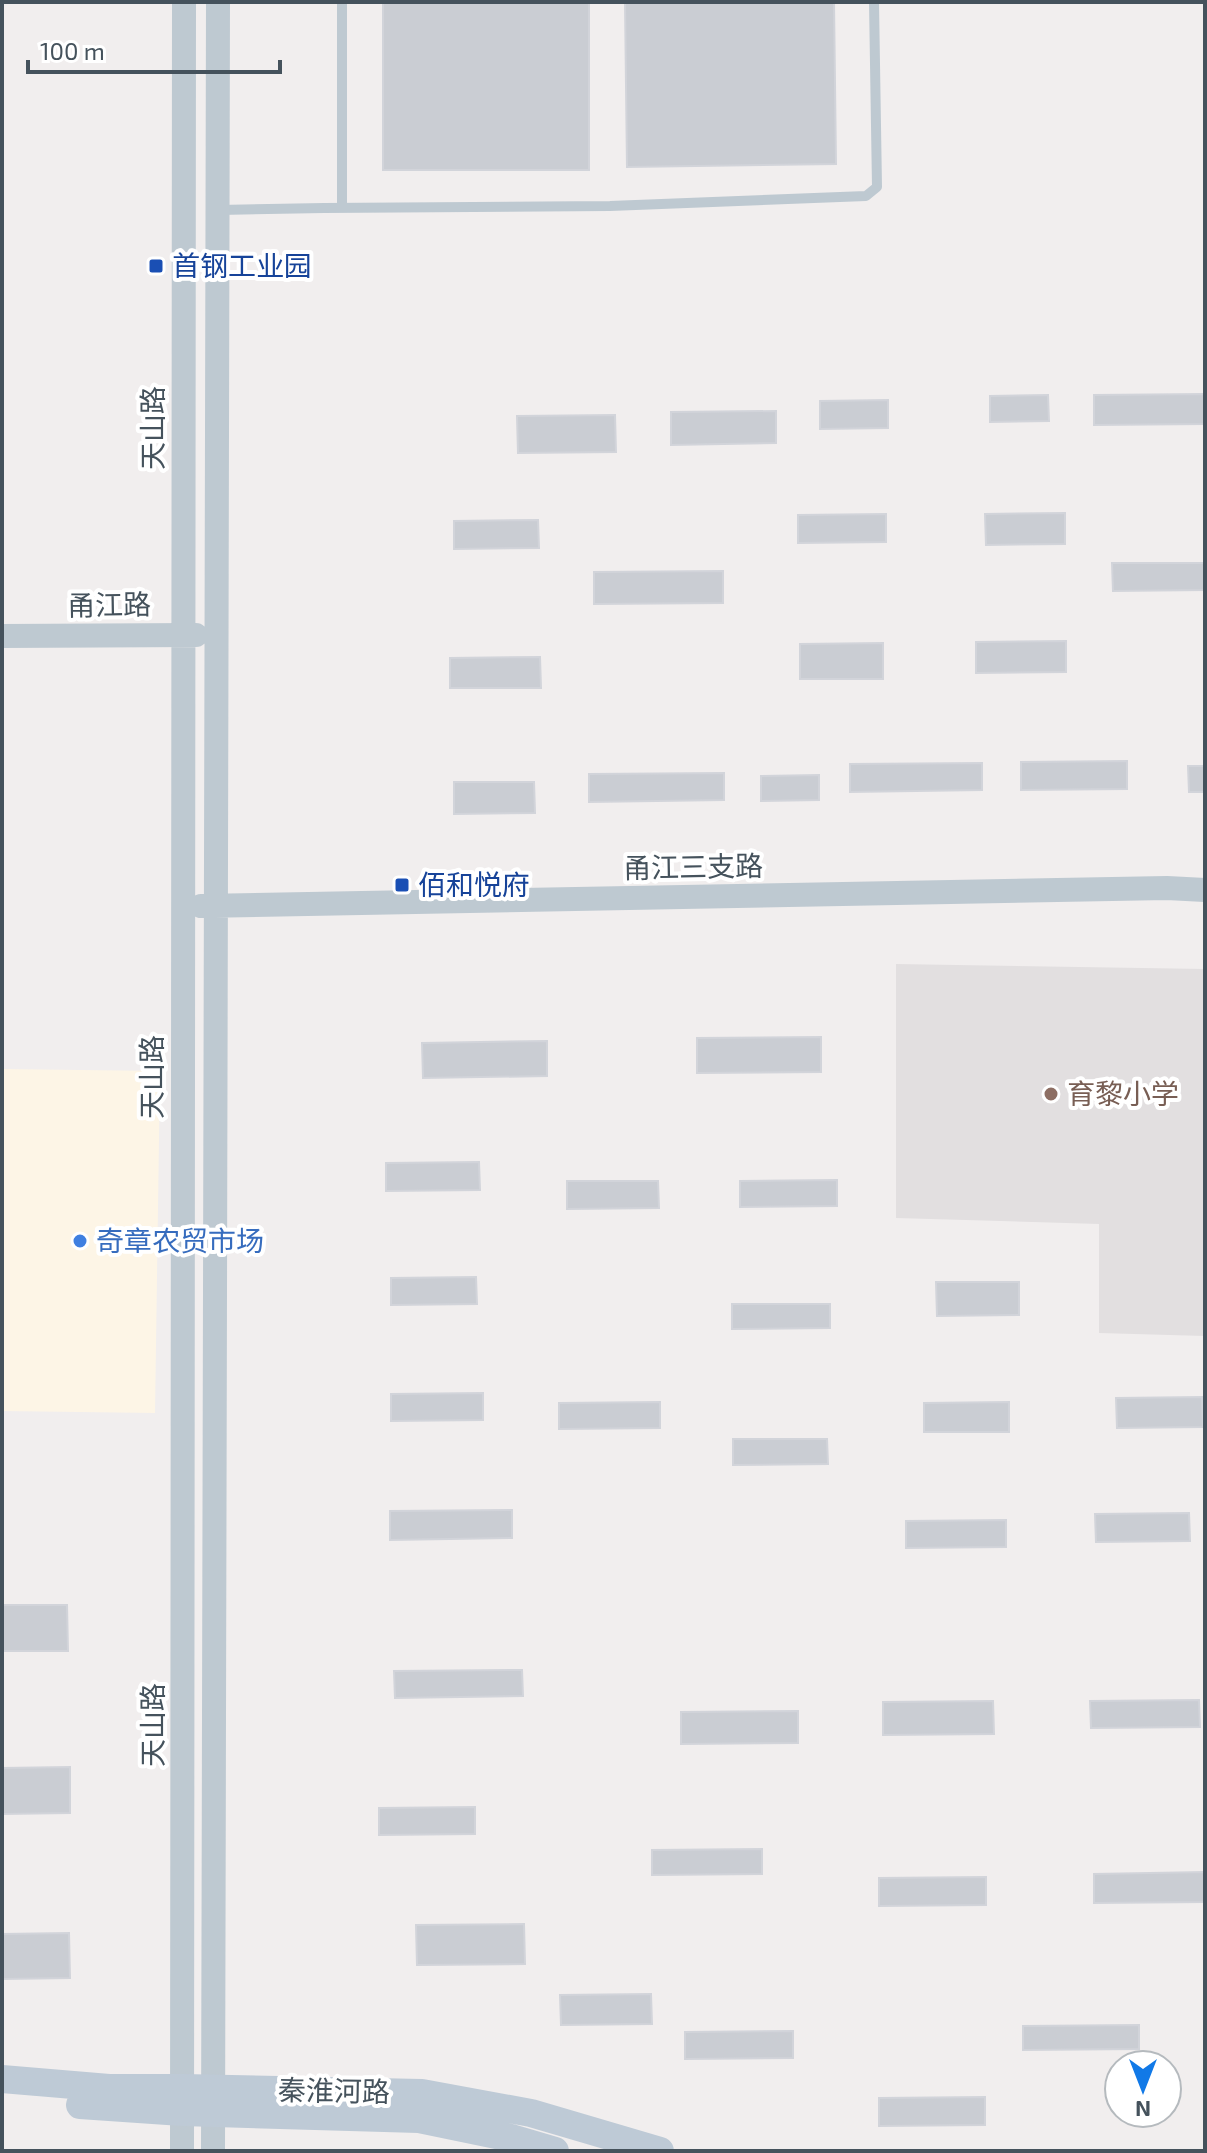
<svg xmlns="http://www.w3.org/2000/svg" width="1207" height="2153" viewBox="0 0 1207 2153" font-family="'Exo 2','Noto Sans SC',sans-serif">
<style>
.commercial{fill:#fdf5e6}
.education{fill:#e2dfe0}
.building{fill:#cacdd3;stroke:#d2d4da;stroke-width:2}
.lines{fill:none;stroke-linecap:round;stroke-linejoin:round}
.service{stroke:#bec9d1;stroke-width:10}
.tertiary{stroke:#bec9d1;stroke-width:24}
.secondary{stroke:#becad6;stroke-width:28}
.transit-dot{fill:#1a4fb4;stroke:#fff;stroke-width:3}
.education-dot{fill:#8d6e63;stroke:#fff;stroke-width:3}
.shop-dot{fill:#3f7fe0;stroke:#fff;stroke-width:3}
.labels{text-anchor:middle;stroke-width:8;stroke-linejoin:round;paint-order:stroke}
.transit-label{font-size:28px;fill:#164399;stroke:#fff;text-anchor:start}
.street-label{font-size:28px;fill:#45525c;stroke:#fff}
.education-label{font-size:28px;fill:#785e54;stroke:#fff;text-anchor:start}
.shop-label{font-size:28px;fill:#366cbe;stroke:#fff;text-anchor:start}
</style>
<rect width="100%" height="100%" fill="#f1eeee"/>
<path class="commercial" d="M2,1069L160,1071L155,1413L2,1411Z"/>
<path class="education" d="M896,964L1205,969V1336L1099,1333V1224L896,1218Z"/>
<path class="building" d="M383,2H589V170H383Z
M625,2H834L836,164L627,167Z
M1205,394V424L1094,425V395Z
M1048,395L1049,421L990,422V396Z
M888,400V428L820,429V401Z
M776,411V443L671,445V412Z
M615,415L616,452L518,453L517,416Z
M1065,513V544L986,545L985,514Z
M886,514V542L798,543V515Z
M538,520L539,548L454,549V521Z
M1112,563H1205V590L1113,591Z
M723,571V603L594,604V572Z
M1066,641V672L976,673V642Z
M883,643V679H800V644Z
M540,657L541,688H450V658Z
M1127,761V789L1021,790V762Z
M982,763V790L850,792V764Z
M1188,766H1205V792H1189Z
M724,773V800L589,802V774Z
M819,775V800L761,801V776Z
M454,782H534L535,813L454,814Z
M821,1037V1072L697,1073V1038Z
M547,1041V1076L423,1078L422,1043Z
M479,1162L480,1190L386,1191V1163Z
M837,1180V1206L740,1207V1181Z
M567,1181H658L659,1208L567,1209Z
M476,1277L477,1304L391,1305V1278Z
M936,1282H1019V1315L937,1316Z
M732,1304H830V1328L732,1329Z
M483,1393V1420L391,1421V1394Z
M1202,1397L1203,1427L1117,1428L1116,1398Z
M660,1402V1428L559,1429V1403Z
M1009,1402V1432H924V1403Z
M733,1439H827L828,1464L733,1465Z
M512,1510V1538L390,1540V1511Z
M1189,1513L1190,1541L1096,1542L1095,1514Z
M1006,1520V1547L906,1548V1521Z
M2,1605H67L68,1651H2Z
M522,1670L523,1696L395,1698L394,1671Z
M1199,1700L1200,1727L1091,1728L1090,1701Z
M993,1701L994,1734L883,1735V1702Z
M798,1711V1743L681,1744V1712Z
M70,1767V1813L2,1814V1768Z
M475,1807V1834L379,1835V1808Z
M762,1849V1874L652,1875V1850Z
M1205,1872V1902L1094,1903V1874Z
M986,1877V1905L879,1906V1878Z
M524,1924L525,1964L417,1965L416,1925Z
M69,1933L70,1978L2,1979V1934Z
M651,1994L652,2024L561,2025L560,1995Z
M1139,2025V2049L1023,2050V2026Z
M793,2031V2058L685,2059V2032Z
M985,2097V2125L879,2126V2098Z"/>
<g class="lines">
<path class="service" d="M342,2V208
M219,210L324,208L610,206L866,196L877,187L874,2"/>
<path class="tertiary" d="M2,636L196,635
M201,906L1167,888L1205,890
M182,2151L184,2
M213,2151L218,2"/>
<path class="secondary" d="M2,2079L109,2088H183L422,2093L531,2113L660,2151
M80,2105L182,2112L419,2119L511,2138L555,2151"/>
</g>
<g class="transit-dot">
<rect x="148" y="258" width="16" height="16" rx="4"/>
<rect x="394" y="877" width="16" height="16" rx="4"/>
</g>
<circle class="education-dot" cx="1051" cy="1094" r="8"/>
<circle class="shop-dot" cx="80" cy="1241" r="8"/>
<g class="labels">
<g class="transit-label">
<text x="172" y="276">首钢工业园</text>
<text x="418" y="895">佰和悦府</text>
</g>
<g class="street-label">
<text transform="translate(153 428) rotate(-90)" y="10">天山路</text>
<text transform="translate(109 605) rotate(-1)" y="10">甬江路</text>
<text transform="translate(693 867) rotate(-1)" y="10">甬江三支路</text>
<text transform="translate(152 1077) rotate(-90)" y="10">天山路</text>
<text transform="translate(153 1725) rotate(-90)" y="10">天山路</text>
<text transform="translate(334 2091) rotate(1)" y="10">秦淮河路</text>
</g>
<g class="education-label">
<text x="1067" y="1104">育黎小学</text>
</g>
<g class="shop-label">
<text x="96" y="1251">奇章农贸市场</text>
</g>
</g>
<rect width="1207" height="2153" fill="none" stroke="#45525c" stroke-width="8"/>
<g transform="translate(1143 2089) rotate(180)"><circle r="38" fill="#ffffff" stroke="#b5babe" stroke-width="2"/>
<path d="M0-6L14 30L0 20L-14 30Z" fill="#1179e7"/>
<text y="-12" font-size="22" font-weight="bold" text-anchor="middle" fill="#45525c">N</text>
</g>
<path d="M28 60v12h252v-12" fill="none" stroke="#45525c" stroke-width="4"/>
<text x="40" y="60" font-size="24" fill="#45525c" stroke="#ffffff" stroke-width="6" paint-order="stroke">100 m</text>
</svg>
